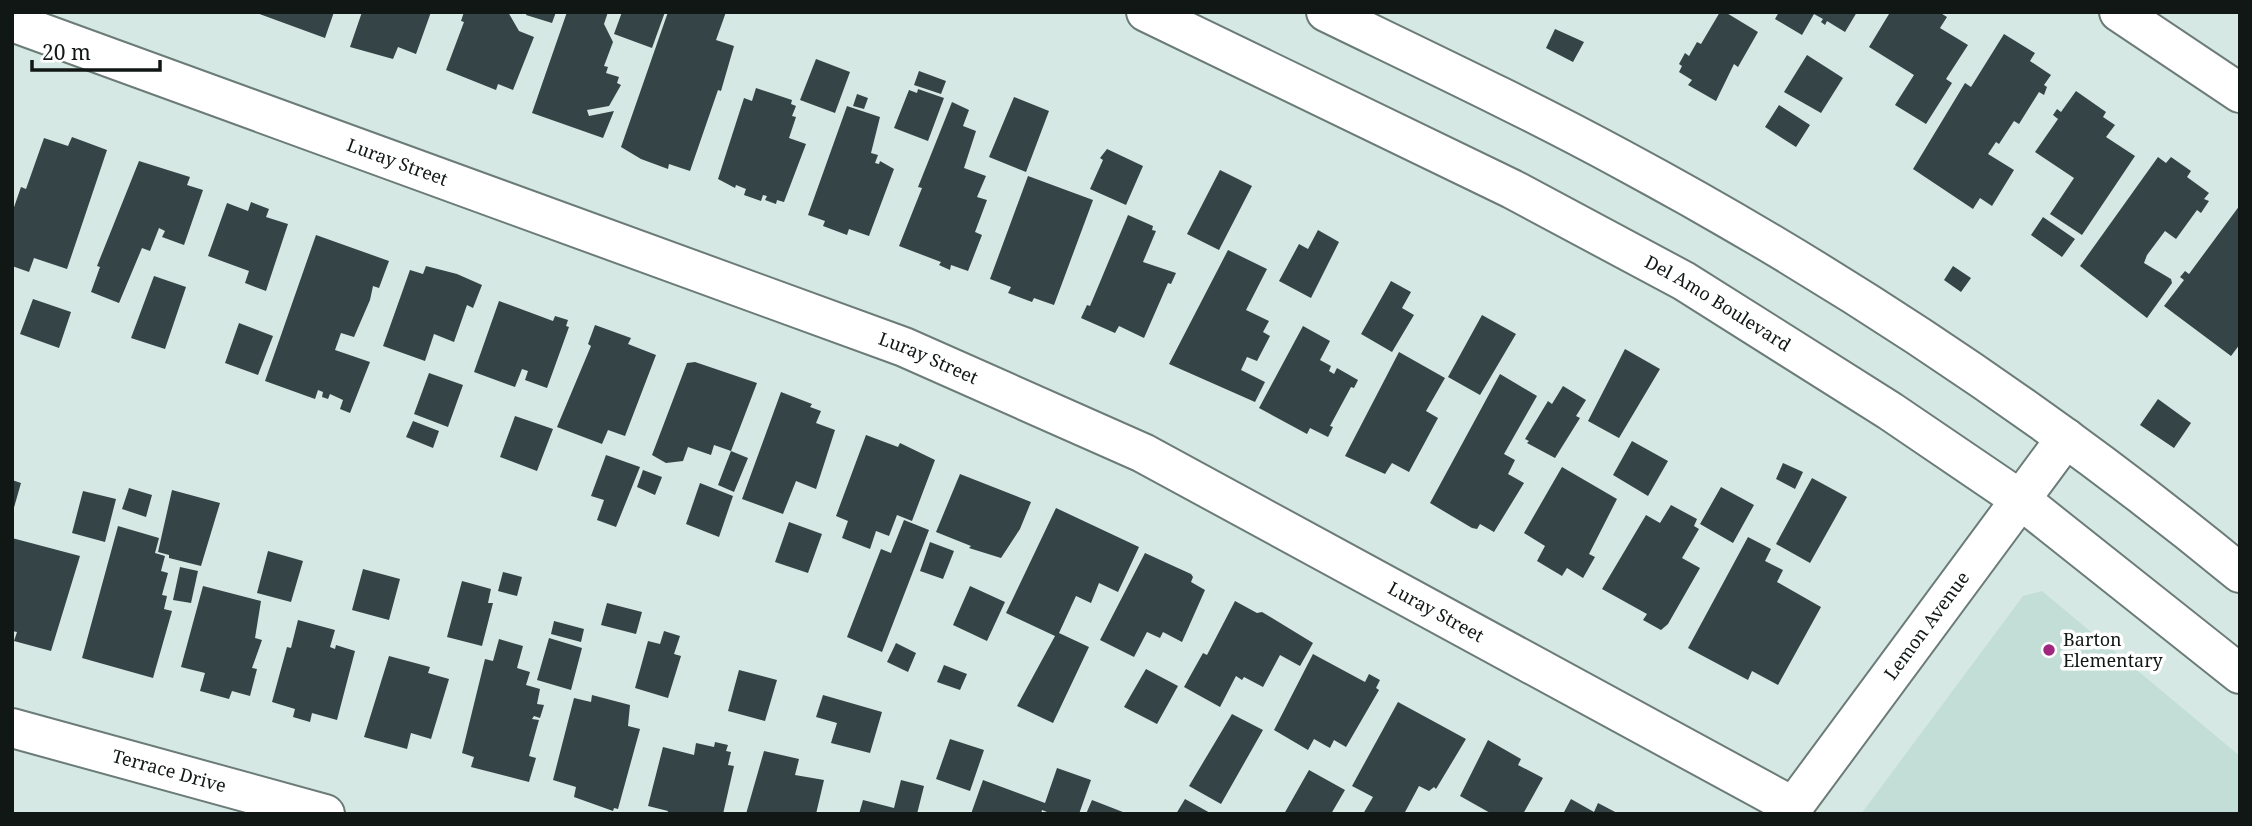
<svg xmlns="http://www.w3.org/2000/svg" width="2252" height="826" viewBox="0 0 2252 826" font-family="'Noto Serif',serif">
<style>
.built{fill:#c3ded7}
.building{fill:#354447}
.lines{fill:none;stroke-linecap:round;stroke-linejoin:round}
.street-casing{stroke:#6b7b77;stroke-width:42}
.primary-casing{stroke:#6b7b77;stroke-width:42}
.street{stroke:#fff;stroke-width:38}
.primary{stroke:#fff;stroke-width:38}
.poi-dot{fill:#a0277e;stroke:#fff;stroke-width:2.5}
.labels{text-anchor:middle;stroke-width:7;stroke-linejoin:round;paint-order:stroke}
.street-label{font-size:18px;fill:#101715;stroke:#fff}
.poi-label{font-size:18px;fill:#101715;stroke:#fff;text-anchor:start}
</style>
<rect width="100%" height="100%" fill="#d6e8e3"/>
<path class="built" d="M2042,591L2240,756V814H1861L2023,596Z"/>
<path class="building" d="M254,12H334L325,38Z
M362,12H431L416,54L398,47L393,59L350,47Z
M464,12H508L519,31L534,37L513,90L498,84L496,90L446,70L464,22L461,21Z
M527,12H556L552,23L526,15Z
M567,12H608L604,24L613,42L604,66L608,67L606,73L619,77L617,83L621,85L609,106L587,110L589,116L614,111L603,138L532,113Z
M622,12H665L652,48L614,34Z
M668,12H726L716,40L734,46L721,91L718,90L690,171L669,164L668,169L641,159L621,147Z
M1720,12H1725L1758,32L1738,67L1734,64L1716,101L1688,85L1692,80L1679,72L1682,66L1679,64L1685,53L1689,56L1697,42L1701,44Z
M1779,12H1857L1845,32L1827,21L1825,25L1821,22L1823,19L1814,14L1802,35L1775,19Z
M1886,12H1939L1947,17L1940,28L1968,45L1946,79L1952,83L1926,124L1895,105L1914,75L1869,47L1889,14Z
M1555,29L1584,42L1573,62L1546,48Z
M2004,34L2035,53L2030,61L2051,75L2044,85L2047,87L2044,95L2039,92L2019,124L2014,121L1999,144L1996,142L1988,154L2014,170L1992,206L1980,198L1973,209L1913,169L1965,83L1971,87Z
M1807,55L1843,78L1821,113L1784,92Z
M816,59L850,72L835,113L800,100Z
M919,71L946,81L941,94L914,85Z
M756,88L792,100L791,104L796,106L792,116L796,117L789,138L806,144L784,202L777,200L776,204L765,200L767,196L763,195L761,201L744,195L746,189L736,185L735,188L718,179L744,98L752,101Z
M918,89L944,98L928,141L894,128L909,90L917,93Z
M2076,91L2106,112L2103,117L2115,125L2106,137L2135,156L2082,235L2050,214L2074,178L2035,152L2058,119L2053,115L2057,109L2061,112Z
M857,94L868,98L864,109L853,106Z
M1014,97L1049,111L1026,172L989,157Z
M952,102L969,110L963,126L976,131L964,168L986,176L977,197L987,200L975,232L982,235L968,271L951,265L950,270L939,265L941,262L899,246L922,188L918,187Z
M1779,105L1810,125L1796,147L1765,127Z
M847,106L880,117L871,153L878,155L875,163L879,164L880,161L894,169L869,236L849,229L847,235L823,226L825,221L808,215Z
M72,137L107,150L67,269L34,258L29,272L12,266V213L21,187L26,189L44,138L68,146Z
M1107,149L1143,166L1126,205L1090,189L1103,160L1100,158Z
M2158,157L2166,163L2171,157L2191,171L2187,177L2209,193L2204,199L2209,201L2201,213L2197,210L2176,239L2165,231L2147,255L2144,263L2171,279L2172,283L2147,318L2080,266Z
M139,161L190,177L187,185L203,190L184,245L162,237L165,231L159,228L150,251L142,248L119,303L91,292L100,267L97,266Z
M1220,170L1252,186L1219,250L1187,234Z
M1028,176L1093,200L1054,305L1034,298L1032,302L1008,293L1011,287L990,279Z
M251,202L269,209L266,217L288,224L266,291L245,283L249,271L208,256L227,203L248,211Z
M2240,205V344L2231,356L2164,306L2184,280L2180,277L2185,271L2189,274Z
M1128,215L1153,226L1152,230L1156,231L1143,262L1176,273L1171,284L1168,283L1144,338L1119,326L1115,333L1081,318L1087,305L1090,306Z
M2043,217L2075,239L2062,257L2031,235Z
M1318,230L1339,242L1311,298L1279,281L1299,244L1308,249Z
M316,235L389,261L379,288L373,286L370,300L354,337L341,333L335,350L370,362L350,413L340,409L343,400L330,394L328,399L322,397L323,392L318,390L315,399L265,381Z
M1228,250L1267,269L1246,310L1269,321L1263,332L1270,336L1257,361L1247,357L1241,370L1265,382L1255,402L1169,364Z
M426,266L457,274L482,285L473,308L467,305L454,342L434,334L425,361L383,346L410,270L423,274Z
M1953,266L1971,278L1961,292L1944,280Z
M154,276L186,287L165,349L131,338Z
M1391,281L1411,292L1402,308L1414,315L1392,352L1361,334Z
M33,299L71,312L59,348L20,334Z
M499,301L553,321L555,316L568,320L566,326L569,327L547,388L525,380L528,371L522,369L515,387L474,372Z
M1482,315L1516,334L1480,395L1448,377Z
M239,323L273,336L258,375L225,363Z
M595,325L631,338L628,344L656,355L625,436L608,430L602,444L557,427L591,346L588,344Z
M1303,326L1330,341L1320,360L1331,366L1329,371L1334,374L1337,368L1358,380L1354,388L1351,387L1330,426L1333,427L1328,437L1310,428L1307,434L1259,408Z
M1625,349L1660,369L1619,438L1588,421Z
M1399,352L1445,378L1426,411L1438,418L1409,472L1392,463L1385,474L1345,456Z
M695,362L757,383L731,451L714,445L711,455L688,447L683,461L666,463L652,455L687,363Z
M429,373L463,385L448,427L414,414Z
M1500,374L1537,396L1504,454L1515,460L1508,474L1524,483L1494,532L1480,524L1477,529L1472,528L1430,503Z
M1563,386L1586,400L1576,416L1580,418L1555,458L1527,443L1529,441L1525,439L1548,401L1552,404Z
M781,392L812,404L810,407L821,411L816,423L835,430L816,489L796,481L783,514L742,499Z
M2158,399L2191,423L2174,448L2140,425Z
M515,416L553,429L537,471L500,457Z
M413,421L439,431L433,448L406,437Z
M866,435L898,447L900,443L935,460L912,521L897,515L889,536L876,531L870,549L842,538L848,521L836,516Z
M1632,441L1668,461L1648,496L1613,475Z
M731,451L748,458L734,492L718,485Z
M606,455L640,467L616,527L597,520L604,500L591,496Z
M1783,463L1803,472L1795,489L1776,479Z
M1562,467L1617,499L1589,554L1595,557L1583,578L1567,568L1562,576L1537,561L1545,546L1524,533Z
M643,470L662,477L655,495L637,487Z
M960,474L1031,502L1020,529L1001,558L969,548L971,546L936,532Z
M1812,478L1847,497L1810,563L1776,544Z
M12,480L21,483L13,511H12Z
M700,483L733,496L719,537L686,524Z
M1721,487L1754,505L1733,543L1700,524Z
M129,488L152,495L146,517L122,509Z
M172,490L220,503L201,566L169,558V555L158,552Z
M83,491L116,499L105,542L72,533Z
M1671,505L1697,519L1694,526L1699,529L1682,558L1700,568L1668,624L1661,630L1643,620L1647,614L1602,589L1646,515L1660,523Z
M1056,508L1139,547L1118,592L1099,583L1091,603L1076,596L1059,633L1089,647L1053,723L1017,706L1055,636L1006,613Z
M904,520L929,530L882,652L847,637L881,549L891,553Z
M789,522L822,534L808,573L775,562Z
M118,526L159,538L155,553L165,556L161,571L168,573L162,595L167,596L164,609L172,611L153,678L82,658Z
M1748,537L1771,549L1765,561L1783,570L1777,582L1821,607L1778,685L1752,671L1748,680L1688,648Z
M12,538L80,556L51,651L14,641L17,632L12,631Z
M930,542L954,551L943,579L920,571Z
M268,551L303,561L291,602L257,593Z
M1145,553L1191,574L1193,577L1191,582L1205,590L1182,642L1163,632L1160,638L1147,632L1134,657L1100,640Z
M180,567L198,571L191,603L173,600Z
M363,569L400,579L389,620L352,610Z
M503,572L522,577L517,596L498,591Z
M462,581L491,589L488,603H493L482,646L447,637Z
M203,586L261,601L255,638L262,640L252,668L257,669L250,696L232,691L229,699L200,691L205,673L181,667Z
M970,586L1005,602L987,641L953,625Z
M1235,601L1257,613L1262,612L1313,643L1300,666L1280,655L1263,687L1244,677L1242,680L1236,676L1220,707L1184,687L1203,653L1207,655Z
M607,603L642,612L636,634L601,625Z
M298,620L335,630L330,647L335,649L336,645L355,651L337,720L312,713L310,722L293,717L295,709L272,702L287,647L291,648Z
M554,621L584,629L581,642L551,634Z
M664,631L680,636L674,654L681,656L668,698L635,688L648,641L660,644Z
M549,638L582,648L571,690L537,680Z
M499,639L523,646L517,668L530,672L526,685L540,689L537,704L544,705L540,718L534,716L532,719L539,720L529,756L536,758L529,782L471,767L474,757L462,753L485,659L493,661Z
M896,643L916,653L908,672L887,662Z
M1313,654L1365,682L1369,674L1380,680L1376,688L1379,690L1346,747L1334,740L1330,748L1314,739L1308,750L1274,730Z
M389,656L430,667L428,673L449,679L431,739L411,733L407,749L364,737Z
M944,665L967,674L960,690L937,682Z
M1146,669L1178,686L1157,724L1124,707Z
M739,670L777,680L765,721L728,711Z
M592,695L630,705L628,726L640,729L618,809L614,808L613,811L574,797L576,787L553,780L574,698L591,702Z
M823,695L882,712L870,753L831,743L837,723L816,717Z
M1398,702L1466,739L1436,789L1434,787L1429,791L1419,786L1404,814H1363L1373,797L1352,786Z
M1232,714L1263,730L1221,804L1189,786Z
M950,739L984,750L970,791L936,779Z
M1488,740L1521,759L1518,765L1543,778L1523,814H1492L1460,796Z
M715,742L728,745L726,751L731,752L728,765L734,766L723,814H667L668,811L648,806L663,747L694,755L696,743L714,747Z
M764,751L799,759L795,775L824,780L816,814H746Z
M1057,768L1091,780L1079,814H1052L1042,810L1041,814H971L983,780L1045,803Z
M1309,770L1345,790L1331,814H1284Z
M901,780L924,786L917,814H859L863,800L894,808Z
M1185,799L1212,814H1176Z
M1571,799L1594,812L1598,803L1619,814H1563Z
M1092,800L1128,814H1086Z"/>
<g class="lines">
<defs>
<g id="street">
<path d="M2119,12L2240,93"/>
<path id="s1" d="M12,22L904,347L1143,453L1794,807"/>
<path id="s2" d="M12,728L325,814"/>
<path id="s3" d="M1788,814L2066,438"/>
</g>
<g id="primary">
<path id="s4" d="M1146,12L1512,189L1684,281L1890,411L2021,500L2240,674"/>
<path d="M1326,12C1425,60 1525,107 1621,159C1839,276 2049,416 2240,573"/>
</g>
</defs>
<use href="#street" class="street-casing"/>
<use href="#primary" class="primary-casing"/>
<use href="#street" class="street"/>
<use href="#primary" class="primary"/>
</g>
<circle class="poi-dot" cx="2049" cy="650" r="7"/>
<g class="labels">
<g class="street-label">
<text dy="6" stroke="none"><textPath href="#s1" startOffset="410">Luray Street</textPath></text>
<text dy="6" stroke="none"><textPath href="#s4" startOffset="642">Del Amo Boulevard</textPath></text>
<text dy="6" stroke="none"><textPath href="#s1" startOffset="976">Luray Street</textPath></text>
<text dy="6" stroke="none"><textPath href="#s1" startOffset="1544">Luray Street</textPath></text>
<text dy="6" stroke="none"><textPath href="#s3" startOffset="234">Lemon Avenue</textPath></text>
<text dy="6" stroke="none"><textPath href="#s2" startOffset="163">Terrace Drive</textPath></text>
</g>
<g class="poi-label">
<text x="2063" y="646">Barton<tspan x="2063" dy="21">Elementary</tspan></text>
</g>
</g>
<rect width="2252" height="826" fill="none" stroke="#101715" stroke-width="28"/>
<path d="M32 60v10h128v-10" fill="none" stroke="#101715" stroke-width="3.5"/>
<text x="42" y="60" font-size="21" fill="#101715" stroke="#ffffff" stroke-width="5" paint-order="stroke">20 m</text>
</svg>
